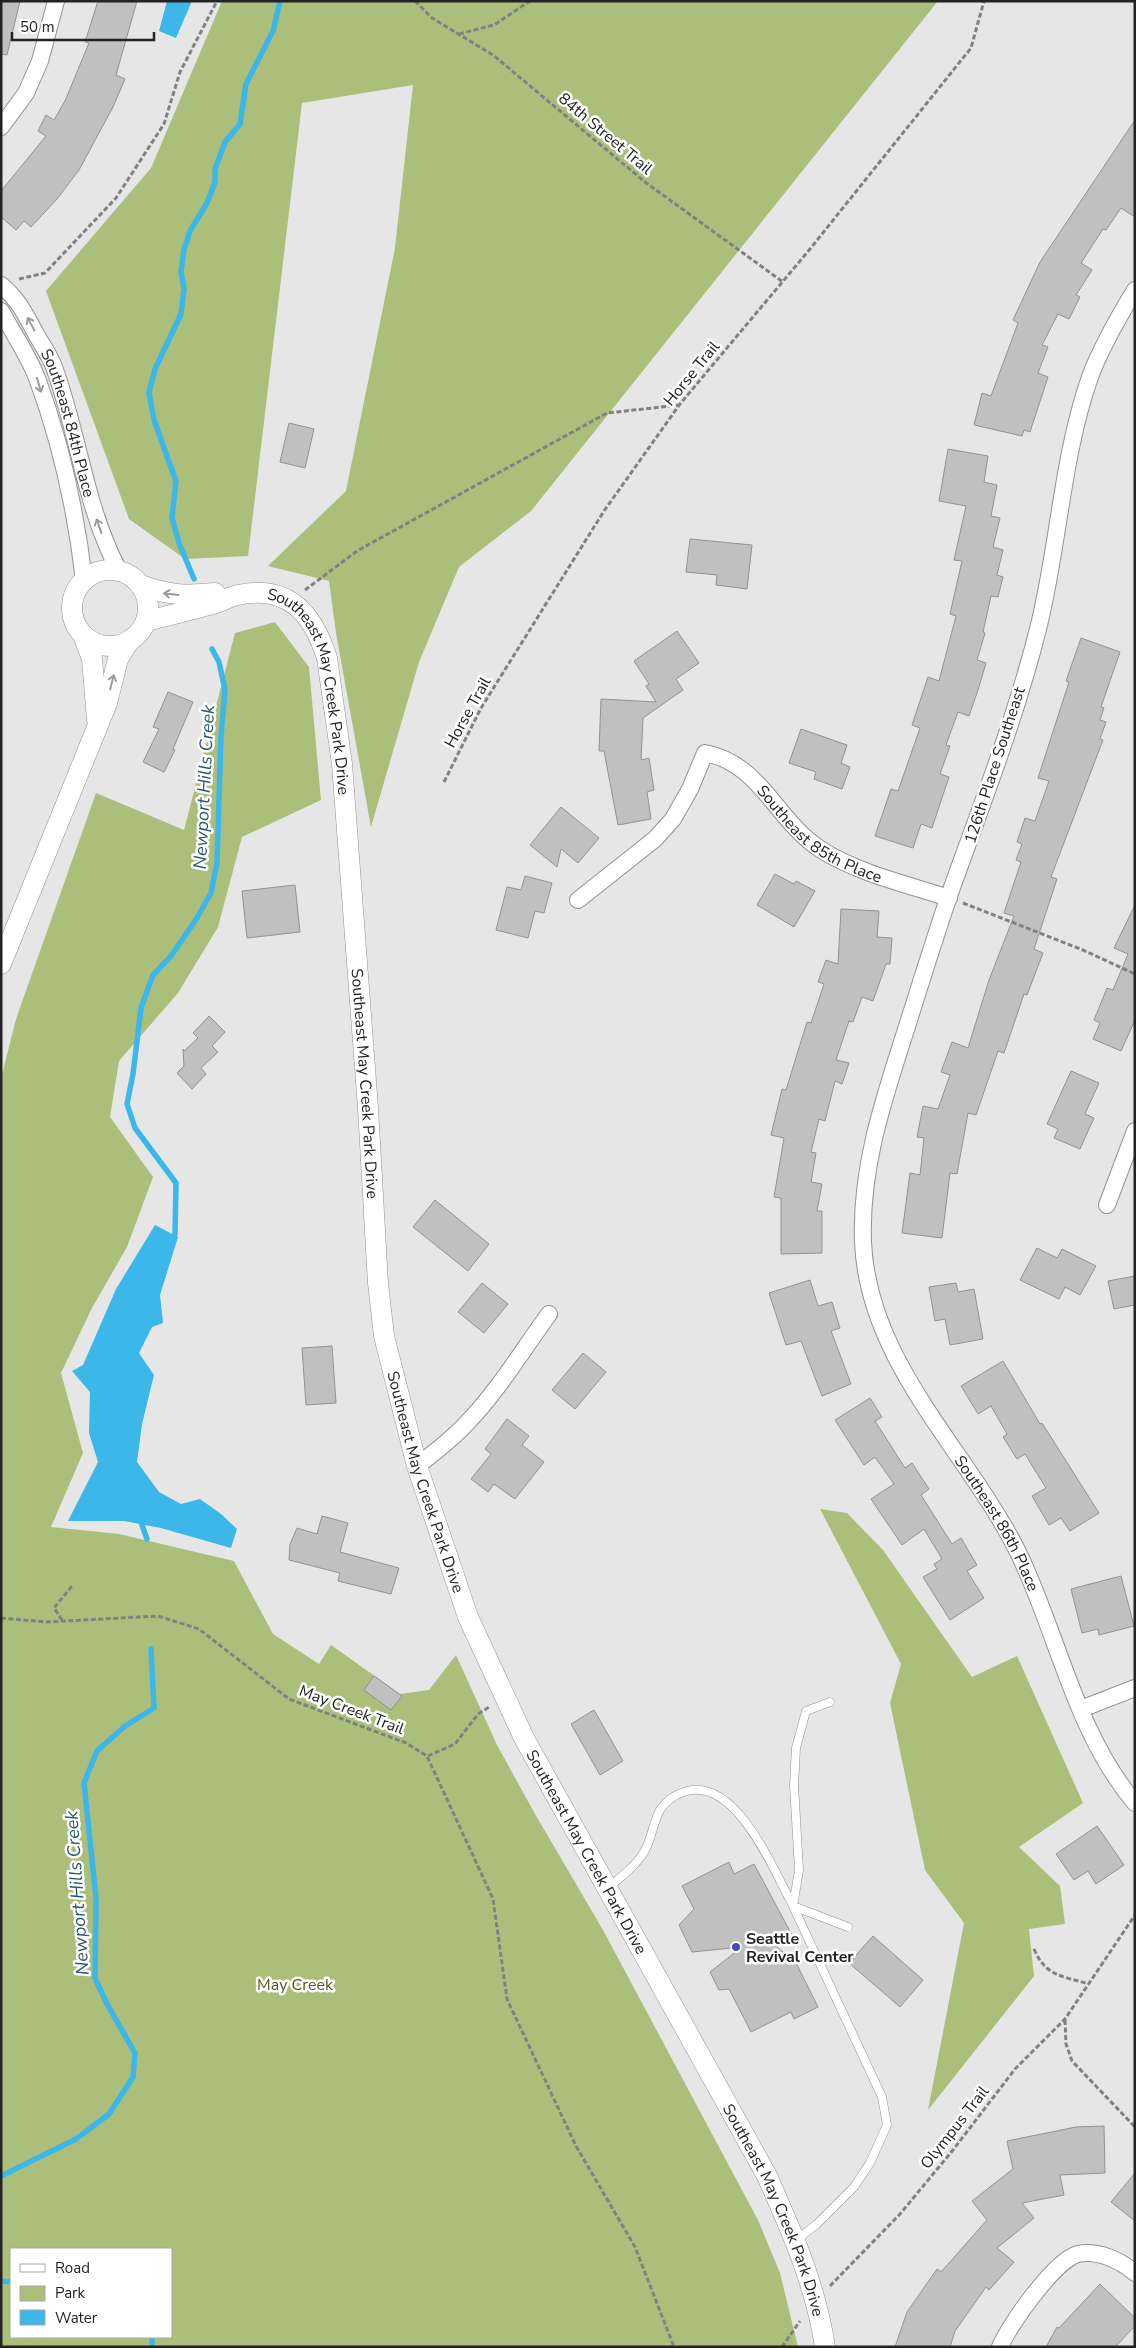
<svg xmlns="http://www.w3.org/2000/svg" width="1136" height="2348" viewBox="0 0 1136 2348" font-family="'Nunito Sans',sans-serif">
<style>
.green{fill:#abbf7b;fill-rule:evenodd}
.water{fill:#3bb7ea}
.lines{fill:none;stroke-linecap:round;stroke-linejoin:round}
.stream{stroke:#3bb7ea;stroke-width:5.5}
.building{fill:#c1c0c0;stroke:#939191}
.service-casing{stroke:#929293;stroke-width:9}
.minor-casing{stroke:#929293;stroke-width:18}
.tertiary-casing{stroke:#929293;stroke-width:21}
.path{stroke:#818182;stroke-width:3;stroke-dasharray:5 2.5;stroke-linecap:butt}
.service{stroke:#fff;stroke-width:8}
.minor{stroke:#fff;stroke-width:16}
.tertiary{stroke:#fff;stroke-width:20}
.oneway{stroke:#9c9c9c}
.poi-dot{fill:#4949bf;stroke:#fff;stroke-width:2}
.labels{text-anchor:middle;stroke-width:5;stroke-linejoin:round;paint-order:stroke}
.street-label{font-size:16px;fill:#232323;stroke:#fff}
.poi-label{font-size:16px;font-weight:bold;fill:#232323;stroke:#fff;text-anchor:start}
.park-label{font-size:16px;fill:#4c5c17;stroke:#fff}
.water-label{font-size:18px;font-style:italic;fill:#26576c;stroke:#fff}
</style>
<rect width="100%" height="100%" fill="#e6e6e7"/>
<path class="green" d="M222,1H938L531,511L459,567L419,662L371,827L336,633L329,581L268,566L346,491L395,248L413,85L302,103L248,556L185,559L129,519L46,291L151,168Z
M275,622L309,667L321,800L242,837L218,927L178,993L119,1061L110,1117L153,1177L127,1247L92,1308L61,1373L83,1453L51,1527L119,1534L234,1561L273,1634L319,1664L331,1645L400,1694L429,1690L456,1655L497,1745L535,1814L603,1930L758,2220L780,2273L798,2347H1V1079L16,1019L96,793L184,830L235,633ZM11,2249H171V2337H11Z
M820,1509L847,1513L883,1550L972,1677L1017,1656L1083,1803L1019,1847L1060,1886L1065,1924L1029,1929L1034,1976L928,2110L964,1923L925,1870L890,1703L901,1664Z"/>
<path class="water" d="M167,1H192L176,38L159,31Z
M155,1225L178,1237L160,1295L163,1323L152,1327L139,1353L154,1375L142,1424L137,1462L159,1492L181,1504L200,1499L221,1514L237,1529L231,1548L161,1528L124,1521H68L98,1462L89,1433L90,1392L72,1371L83,1365L116,1289Z"/>
<g class="lines">
<path class="stream" d="M194,579L179,543L172,518L176,481L154,420L149,393L155,369L181,314L184,289L181,272L184,249L190,231L207,203L215,182V169L225,142L240,124L246,84L273,31L280,1
M173,1243L175,1234L176,1183L135,1128L127,1104L133,1074L141,1008L153,975L171,956L195,921L211,893L217,863L221,736L225,690L219,662L212,649
M140,1519L147,1539
M1,2176L76,2139L109,2114L133,2077L135,2053L107,2004L95,1978L96,1898L84,1783L97,1751L125,1726L154,1708L151,1649
M1,2281L11,2282
M152,2347V2337"/>
</g>
<path class="building" d="M1,1H20L7,55L1,54Z
M98,1H137L116,75L125,79L113,107L79,170L57,199L31,227L24,221L16,230L1,217V191L46,136L38,131L46,115L54,120L65,101L89,43L85,42Z
M1135,120V217L1121,208L1106,230L1103,229L1081,263L1092,270L1076,295L1080,297L1069,319L1058,314L1042,345L1048,347L1038,373L1048,377L1030,432L1024,430L1022,436L974,425L982,393L991,396L1018,323L1013,320L1040,262Z
M289,423L314,429L305,468L280,462Z
M948,449L988,456L984,482L997,485L991,516L1000,518L993,547L1003,550L997,575L1003,577L998,597L991,596L983,632L985,633L977,660L986,663L978,690L969,716L958,712L946,745L950,746L940,774L949,777L932,828L921,824L913,848L875,836L891,789L898,791L920,728L912,725L928,677L939,681L956,616L950,614L962,561L954,560L966,506L939,501Z
M690,539L752,545L747,589L716,585L717,575L686,572Z
M677,631L699,663L676,679L683,690L643,718L641,760L649,758L654,790L647,792L651,819L618,825L604,751H599L601,699L656,702L646,686L649,684L634,661Z
M1081,638L1120,652L1101,707L1104,708L1100,720L1106,722L1100,739L1103,740L1051,877L1057,879L1034,949L1043,953L1027,995L1024,994L1004,1053L998,1051L976,1115L968,1113L957,1174L950,1173L942,1238L902,1233L910,1173L920,1175L924,1138L917,1137L923,1106L938,1109L950,1075L941,1072L952,1042L968,1048L989,980L1014,916L1004,913L1021,862L1016,860L1022,844L1017,842L1025,818L1035,821L1049,781L1038,778L1069,682L1066,681Z
M168,692L193,702L173,749L175,750L164,772L143,762L159,729L153,727Z
M801,729L847,745L841,763L850,767L842,789L814,779L816,772L789,763Z
M561,807L599,838L578,863L561,849L557,867L530,845Z
M775,874L794,884L796,881L815,891L794,927L757,905Z
M525,876L552,883L544,913L535,911L528,938L496,930L507,887L521,890Z
M295,885L300,932L247,938L242,891Z
M1135,905V1020L1121,1051L1093,1039L1100,1023L1094,1020L1107,988L1113,990L1128,954L1114,948Z
M841,909L879,911L877,937L892,938L890,964H886L873,1001L862,997L853,1022L849,1021L836,1060L849,1063L842,1084L835,1081L825,1121L819,1119L811,1152L816,1153L811,1182L822,1184L817,1211H822V1253L781,1254V1198L774,1197L784,1138L771,1135L782,1089L786,1090L807,1022L811,1023L824,984L818,982L826,960L838,964Z
M209,1016L225,1032L212,1046L218,1052L201,1068L206,1074L192,1089L177,1073L184,1066L183,1049L184,1051L198,1038L193,1033Z
M1071,1071L1099,1083L1085,1114L1094,1118L1080,1149L1054,1138L1058,1129L1047,1124Z
M435,1200L489,1244L468,1271L413,1227Z
M1037,1248L1057,1258L1062,1249L1096,1266L1080,1295L1065,1287L1059,1299L1020,1280Z
M1135,1276V1305L1114,1309L1108,1281Z
M810,1280L818,1306L832,1302L840,1328L831,1331L851,1384L822,1396L801,1341L786,1345L769,1293Z
M482,1283L508,1304L484,1333L458,1312Z
M956,1283L958,1292L974,1289L983,1339L950,1345L945,1319L935,1321L929,1287Z
M332,1346L336,1403L306,1405L302,1348Z
M583,1353L606,1372L575,1409L552,1390Z
M1003,1361L1040,1424L1042,1423L1099,1513L1070,1531L1061,1518L1049,1525L1032,1496L1046,1488L1025,1454L1017,1459L1003,1437L1007,1434L991,1406L978,1414L961,1386Z
M870,1398L882,1417L875,1421L905,1468L912,1463L929,1489L921,1495L952,1544L961,1538L977,1565L967,1571L984,1598L950,1620L923,1577L937,1569L934,1564L942,1559L924,1529L902,1545L871,1499L894,1484L875,1457L864,1465L835,1420Z
M507,1419L529,1436L522,1445L544,1462L515,1499L494,1484L488,1492L471,1479L491,1454L485,1449Z
M322,1516L348,1523L340,1552L399,1568L391,1594L338,1581L340,1573L289,1560L290,1544L297,1528L317,1534Z
M1121,1576L1134,1626L1099,1635L1098,1629L1082,1633L1071,1589Z
M374,1676L402,1696L391,1710L364,1690Z
M594,1710L623,1761L600,1775L571,1724Z
M1097,1826L1124,1865L1096,1884L1088,1871L1074,1880L1056,1854Z
M729,1862L734,1874L754,1864L793,1937L776,1946L796,1963L818,2007L794,2019L791,2012L751,2032L729,1989L719,1990L710,1972L742,1947L692,1952L679,1925L694,1909L682,1886Z
M873,1936L923,1980L900,2007L849,1963Z
M1104,2126L1105,2173L1060,2175L1064,2195L1022,2203L1034,2218L997,2248L1014,2262L989,2290L986,2287L955,2331L950,2347H895L907,2312L937,2269L941,2272L987,2220L972,2201L1013,2169L1007,2141L1076,2127Z
M1135,2173V2221L1111,2202Z
M1100,2284L1135,2318V2326L1115,2347H1046L1057,2327L1059,2328Z"/>
<g class="lines">
<defs>
<path id="service" d="M609,1887C622,1876 640,1863 647,1846C652,1835 654,1821 660,1810C668,1799 674,1795 687,1791C737,1778 774,1871 793,1906L848,1927
M796,2240L817,2224L854,2187L870,2163L887,2125L882,2097L793,1906L799,1870L794,1785L796,1748L806,1711L830,1702"/>
<g id="minor">
<path d="M1,127L26,93L40,61L56,1"/>
<path id="s1" d="M1,285C19,300 25,314 36,334C42,345 50,356 54,367C79,435 85,507 119,571"/>
<path id="s2" d="M1135,290C1118,318 1101,347 1090,377C1062,457 1059,543 1039,625C1016,718 981,806 949,896C935,937 922,979 909,1020C886,1093 860,1164 863,1242C868,1363 967,1450 1018,1552C1058,1634 1075,1732 1135,1803"/>
<path d="M1,311C13,333 28,355 37,378C61,443 76,512 84,580"/>
<path id="s3" d="M578,900L655,839L673,819L690,789L705,753C760,763 776,820 820,849C857,873 906,884 949,898"/>
<path d="M1107,1205L1135,1131"/>
<path d="M417,1466C434,1453 451,1440 466,1424C498,1391 522,1351 549,1314"/>
<path d="M1081,1709L1135,1688"/>
<path d="M1000,2347C1009,2325 1055,2260 1078,2254C1098,2250 1120,2260 1135,2273"/>
</g>
<g id="tertiary">
<circle cx="110" cy="608" r="38"/>
<path d="M140,585C168,595 185,596 215,593"/>
<path id="s4" d="M146,621C167,616 188,611 209,605C219,603 228,597 238,595C289,584 313,614 327,658L342,764L368,1108L378,1283L384,1336L417,1466L468,1617L524,1738L767,2176C792,2232 816,2286 825,2347"/>
<path d="M83,635L92,659L97,720"/>
<path d="M1,964L107,703L118,659L130,640"/>
</g>
</defs>
<use href="#service" class="service-casing"/>
<use href="#minor" class="minor-casing"/>
<use href="#tertiary" class="tertiary-casing"/>
<path class="path" d="M415,1L432,18L493,55L645,182L783,282
M459,34L494,25L530,1
M19,279L45,273L116,198L164,124L180,72L217,1
M305,590L357,551L607,413L680,405
M444,782L481,708L604,511L680,404L810,249L971,48L984,1
M963,903L1083,950L1135,974
M1,1618L47,1622L158,1616L199,1629L289,1699L406,1743L427,1756L493,1899L507,1999L576,2146L635,2247L674,2347
M62,1620L54,1608L72,1586
M428,1756L455,1744L478,1714L489,1707
M1034,1949C1046,1977 1063,1976 1089,1984
M1065,2020L1066,2044L1072,2061L1135,2127
M830,2286L900,2214L953,2150L1015,2069L1065,2019L1135,1915
M782,2347L800,2321"/>
<use href="#service" class="service"/>
<use href="#minor" class="minor"/>
<use href="#tertiary" class="tertiary"/>
</g>
<defs><path id="oneway-shaft" d="M-6 0H5M1.5-3L5.5 0L1.5 3" fill="none" stroke-width="1.6" stroke-linecap="round" stroke-linejoin="round" transform="scale(1.25)"/></defs>
<g class="oneway">
<use href="#oneway-shaft" transform="translate(31 324) rotate(-118)"/>
<use href="#oneway-shaft" transform="translate(39 385) rotate(73)"/>
<use href="#oneway-shaft" transform="translate(99 526) rotate(-109)"/>
<use href="#oneway-shaft" transform="translate(171 594) rotate(-173)"/>
<use href="#oneway-shaft" transform="translate(112 682) rotate(-76)"/>
</g>
<circle class="poi-dot" cx="736" cy="1947" r="5"/>
<g class="labels">
<g class="street-label">
<text transform="translate(606 133) rotate(40)" y="6">84th Street Trail</text>
<text transform="translate(691 373) rotate(-51)" y="6">Horse Trail</text>
<text dy="6" stroke="none"><textPath href="#s1" startOffset="156">Southeast 84th Place</textPath></text>
<text dy="6" stroke="none"><textPath href="#s4" startOffset="241">Southeast May Creek Park Drive</textPath></text>
<text transform="translate(467 712) rotate(-61)" y="6">Horse Trail</text>
<text transform="translate(994 765) rotate(-72)" y="6">126th Place Southeast</text>
<text dy="6" stroke="none"><textPath href="#s3" startOffset="342">Southeast 85th Place</textPath></text>
<text dy="6" stroke="none"><textPath href="#s4" startOffset="646">Southeast May Creek Park Drive</textPath></text>
<text dy="6" stroke="none"><textPath href="#s4" startOffset="1051">Southeast May Creek Park Drive</textPath></text>
<text dy="6" stroke="none"><textPath href="#s2" startOffset="1311">Southeast 86th Place</textPath></text>
<text transform="translate(352 1709) rotate(21)" y="6">May Creek Trail</text>
<text dy="6" stroke="none"><textPath href="#s4" startOffset="1456">Southeast May Creek Park Drive</textPath></text>
<text transform="translate(954 2127) rotate(-52)" y="6">Olympus Trail</text>
<text dy="6" stroke="none"><textPath href="#s4" startOffset="1861">Southeast May Creek Park Drive</textPath></text>
</g>
<g class="poi-label">
<text x="746" y="1944">Seattle<tspan x="746" dy="18">Revival Center</tspan></text>
</g>
<g class="park-label">
<text x="295" y="1990">May Creek</text>
</g>
<g class="water-label">
<text transform="translate(204 787) rotate(-87)" y="6">Newport Hills Creek</text>
<text transform="translate(77 1893) rotate(-94)" y="6">Newport Hills Creek</text>
</g>
</g>
<rect width="1136" height="2348" fill="none" stroke="#232323" stroke-width="5"/>
<rect x="10" y="2248" width="162" height="90" fill="#ffffff" stroke="#a7a7a7"/>
<rect x="20" y="2264" width="25" height="8" fill="#ffffff" stroke="#a7a7a7"/>
<text x="55" y="2273" font-size="15" fill="#232323">Road</text>
<rect x="20" y="2286" width="25" height="15" fill="#abbf7b" stroke="#a7a7a7"/>
<text x="55" y="2298" font-size="15" fill="#232323">Park</text>
<rect x="20" y="2310" width="25" height="15" fill="#3bb7ea" stroke="#a7a7a7"/>
<text x="55" y="2323" font-size="15" fill="#232323">Water</text>
<path d="M12 32v8h142v-8" fill="none" stroke="#232323" stroke-width="2.5"/>
<text x="20" y="32" font-size="15" fill="#232323" stroke="#ffffff" stroke-width="4" paint-order="stroke">50 m</text>
</svg>
